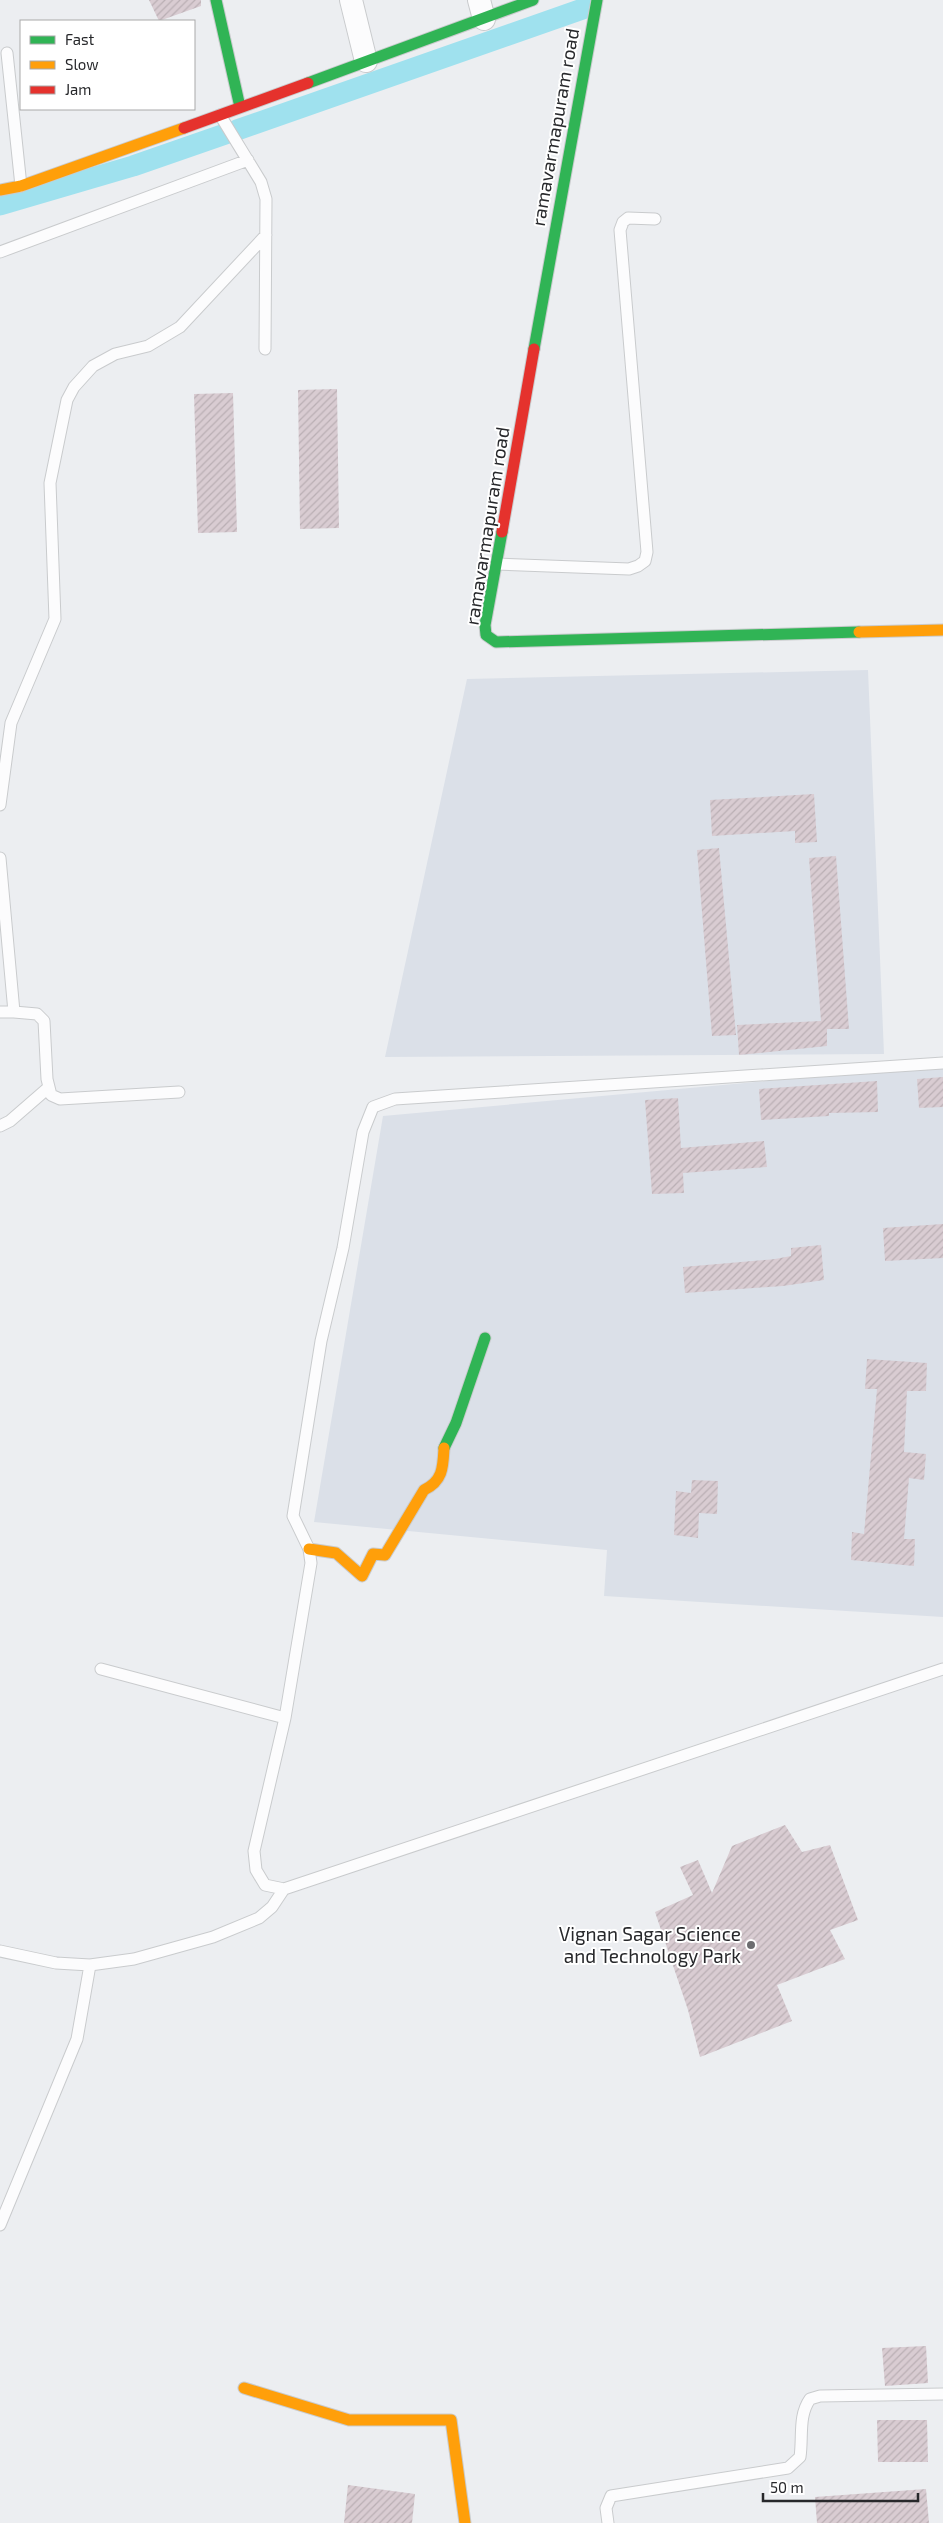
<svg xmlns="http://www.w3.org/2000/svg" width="943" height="2523" viewBox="0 0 943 2523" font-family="'Exo 2',sans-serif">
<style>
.built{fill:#dbe0e8}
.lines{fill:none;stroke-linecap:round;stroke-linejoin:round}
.canal{stroke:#9fe1ee;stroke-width:21}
.building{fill:url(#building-hatch)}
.lane-casing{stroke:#c9cbcd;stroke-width:13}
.street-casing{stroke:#c9cbcd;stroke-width:24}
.fast-casing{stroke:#c9cbcd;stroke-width:13}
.slow-casing{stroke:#c9cbcd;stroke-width:13}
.jam-casing{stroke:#c9cbcd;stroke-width:13}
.lane{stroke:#fcfcfd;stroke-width:11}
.street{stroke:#fcfcfd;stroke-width:22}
.fast{stroke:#30b455;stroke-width:11}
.slow{stroke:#ff9f0a;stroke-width:11}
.jam{stroke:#e5322d;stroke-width:11}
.poi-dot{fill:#6c6d70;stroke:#fff;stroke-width:2}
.labels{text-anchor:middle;stroke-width:4;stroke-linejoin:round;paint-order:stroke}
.street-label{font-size:19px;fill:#27282b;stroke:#fff}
.poi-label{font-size:19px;fill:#27282b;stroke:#fff;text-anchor:end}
</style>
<defs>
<pattern id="building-hatch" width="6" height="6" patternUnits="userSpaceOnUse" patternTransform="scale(1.25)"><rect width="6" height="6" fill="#d9ccd2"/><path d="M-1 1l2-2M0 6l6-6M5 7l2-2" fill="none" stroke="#baafb4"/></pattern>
</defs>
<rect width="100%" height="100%" fill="#eceef1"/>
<path class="built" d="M868,670L884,1054L385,1057L467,679Z
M943,1065V1617L604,1596L607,1550L314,1522L383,1116Z"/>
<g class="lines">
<path class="canal" d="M237,130L588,7
M0,205L133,166L228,133"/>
</g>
<path class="building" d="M149,0H201V6L159,21Z
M337,389L339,528L300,529L298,390Z
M233,393L237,532L198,533L194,394Z
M814,794L817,842L795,843V831L712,836L710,800Z
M719,848L736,1035L712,1036L697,850Z
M836,856L849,1029H827V1046L739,1055L737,1025L821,1021L809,858Z
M943,1077V1107L919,1108L917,1079Z
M877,1081L878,1112L829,1113V1116L761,1120L759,1089Z
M678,1098L681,1148L764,1141L767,1167L683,1173L684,1193L652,1194L645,1100Z
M943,1224V1258L885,1261L883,1228Z
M821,1245L824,1280L783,1286L685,1293L683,1267L775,1259L791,1256V1248Z
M867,1359L927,1363L926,1391H907L904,1452L926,1454L924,1480L909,1478L904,1539H915L914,1566L851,1560L852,1532L864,1534L877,1389H865Z
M692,1480L718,1481L717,1514L699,1513L698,1538L674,1535L676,1491L691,1493Z
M785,1825L802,1852L830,1845L858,1920L830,1930L845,1959L777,1985L792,2021L700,2057L688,2010L655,1912L693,1895L680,1867L698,1860L712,1893L732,1846Z
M926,2346L928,2383L885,2386L882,2348Z
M877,2420H927L928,2462H878Z
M348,2485L415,2494L412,2523H344Z
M926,2489L929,2523H817L815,2497Z"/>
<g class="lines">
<defs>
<path id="lane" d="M7,53L21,186
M220,115L261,182L266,199L265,349
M0,252L248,160
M496,564L629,569L638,566L645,561L647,552L620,230L623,222L628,218L655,219
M0,805L11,723L55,619L50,483L67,400L74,387L93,366L115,354L148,346L180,327L266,235
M0,858L14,1012L37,1014L44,1021L47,1079L51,1095L60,1099L179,1092
M0,1012H14
M943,1063L395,1099L373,1107L363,1132L343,1248L321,1341L293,1516L309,1549L311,1563L285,1718L254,1851L256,1870L265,1885L284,1889L943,1669
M0,1126L10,1121L48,1088
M101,1669L285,1718
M0,1951L56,1963L90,1965L134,1959L213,1937L259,1918L272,1907L284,1889
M0,2225L77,2039L90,1965
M608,2523L606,2508L611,2496L788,2468L800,2457C803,2437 798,2416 810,2399L820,2396L943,2394"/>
<path id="street" d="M351,0L366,61
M479,0L484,19"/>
<path id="fast" d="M216,0L240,107
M308,83L533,0
M534,349L597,0
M502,532L485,625L486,635L496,642L859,632
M444,1448L456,1423L485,1338"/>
<path id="slow" d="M0,190L21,186L184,128
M859,632L943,630
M309,1549L336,1553L362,1576L373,1554L385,1555L424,1490C443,1481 443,1467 444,1448
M244,2388L349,2420H451L465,2523"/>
<path id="jam" d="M184,128L308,83
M502,532L534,349"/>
</defs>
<use href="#lane" class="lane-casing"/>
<use href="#street" class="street-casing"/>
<use href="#fast" class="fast-casing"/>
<use href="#slow" class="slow-casing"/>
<use href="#jam" class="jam-casing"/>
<use href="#lane" class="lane"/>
<use href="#street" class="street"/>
<use href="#fast" class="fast"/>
<use href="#slow" class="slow"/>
<use href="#jam" class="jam"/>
</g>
<circle class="poi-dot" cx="751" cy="1945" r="5"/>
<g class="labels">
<g class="street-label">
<text transform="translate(555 127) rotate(-80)" y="7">ramavarmapuram road</text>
<text transform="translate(487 526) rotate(-81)" y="7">ramavarmapuram road</text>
</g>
<g class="poi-label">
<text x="741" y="1941">Vignan Sagar Science<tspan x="741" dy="22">and Technology Park</tspan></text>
</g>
</g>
<rect x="20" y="20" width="175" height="90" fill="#ffffff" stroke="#a9a9aa"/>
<rect x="30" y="36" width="25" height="8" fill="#30b455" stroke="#a9a9aa"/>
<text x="65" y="45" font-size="15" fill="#27282b">Fast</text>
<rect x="30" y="61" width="25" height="8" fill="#ff9f0a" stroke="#a9a9aa"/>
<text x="65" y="70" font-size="15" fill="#27282b">Slow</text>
<rect x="30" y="86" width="25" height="8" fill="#e5322d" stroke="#a9a9aa"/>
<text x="65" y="95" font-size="15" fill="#27282b">Jam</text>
<path d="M763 2493v8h155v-8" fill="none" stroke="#27282b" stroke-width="2.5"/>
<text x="770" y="2493" font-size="15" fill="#27282b" stroke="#ffffff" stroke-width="4" paint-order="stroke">50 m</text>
</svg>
